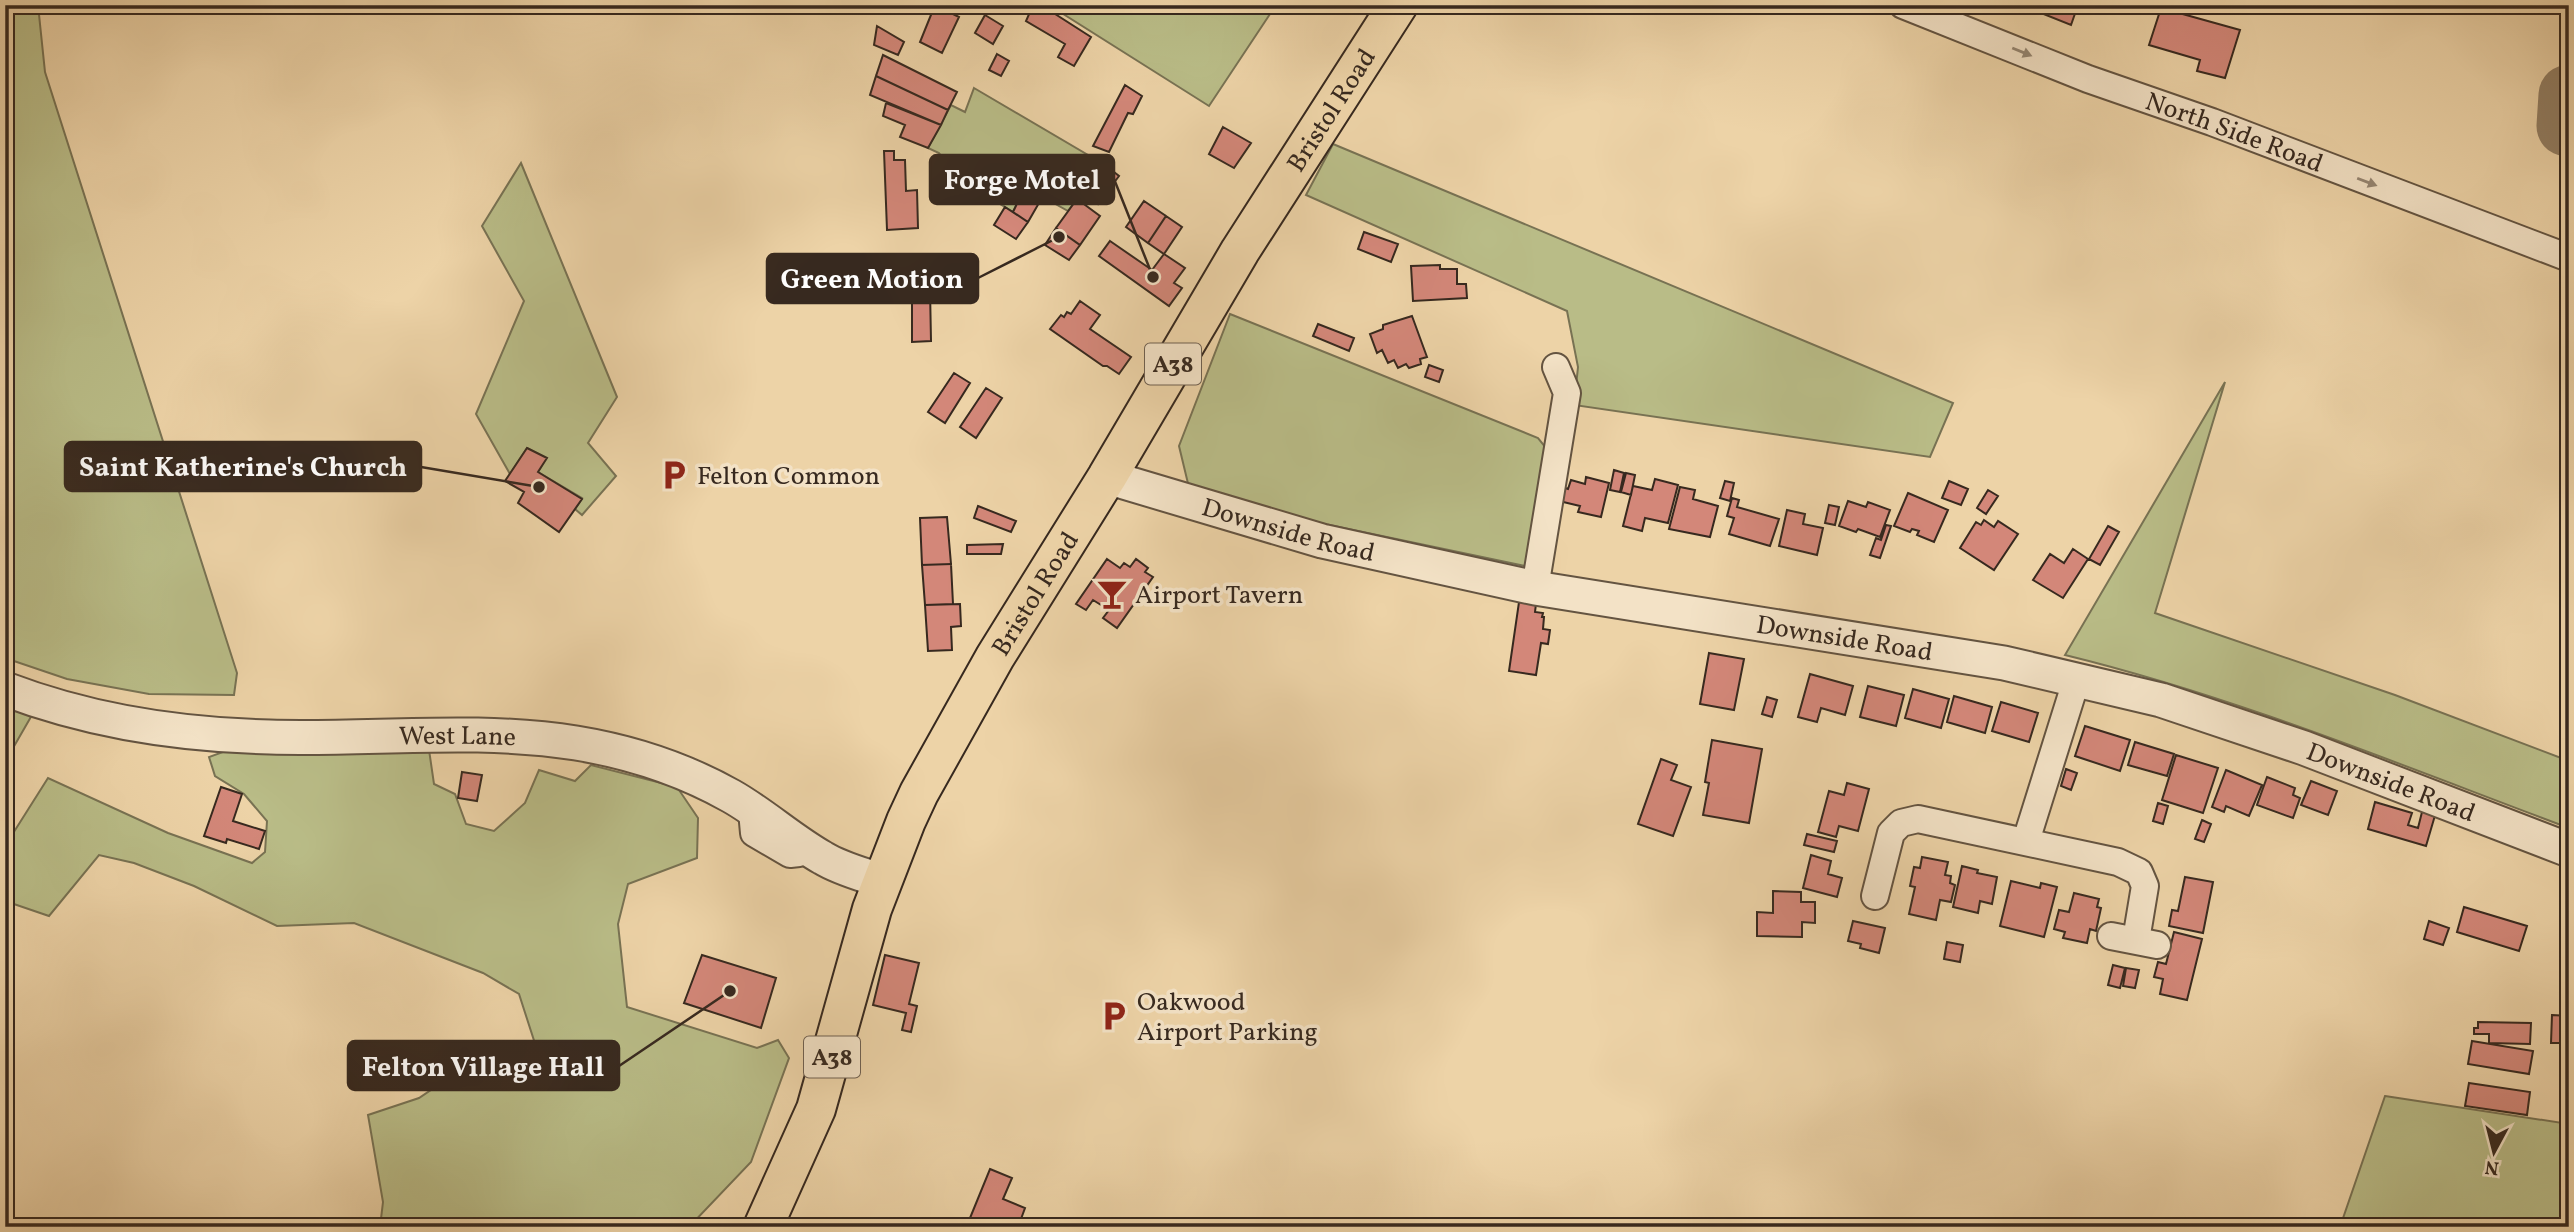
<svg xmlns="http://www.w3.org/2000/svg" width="2574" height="1232" viewBox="0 0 2574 1232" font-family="Vollkorn,serif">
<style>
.green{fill:#b9bc87;stroke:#787253;stroke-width:2}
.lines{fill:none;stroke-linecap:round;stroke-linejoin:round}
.taxiway{stroke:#927e63;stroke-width:61}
.building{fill:#d38779;stroke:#37291f;stroke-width:2}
.minor-casing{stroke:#645441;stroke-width:30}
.tertiary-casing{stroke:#645441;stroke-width:37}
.trunk-casing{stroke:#37291f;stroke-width:42}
.minor{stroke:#f3e2c6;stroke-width:26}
.tertiary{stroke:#f3e2c6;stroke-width:33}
.trunk{stroke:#edd3a7;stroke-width:38}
.oneway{fill:#958672}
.labels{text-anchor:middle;stroke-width:7;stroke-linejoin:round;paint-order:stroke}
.shield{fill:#f3e2c6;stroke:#6f6051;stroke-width:2}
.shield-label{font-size:24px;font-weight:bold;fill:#37291f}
.street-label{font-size:26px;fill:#37291f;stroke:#f3e2c6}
.poi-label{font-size:26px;fill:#37291f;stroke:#f3e2c6;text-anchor:start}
.leader{fill:none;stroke:#37291f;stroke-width:2.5}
.callout-dot{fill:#37291f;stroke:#f3e2c6;stroke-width:2.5}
.callout{fill:#37291f;stroke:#37291f;stroke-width:2.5}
.callout-label{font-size:28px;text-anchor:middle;font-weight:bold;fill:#fff}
</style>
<rect width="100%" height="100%" fill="#edd3a7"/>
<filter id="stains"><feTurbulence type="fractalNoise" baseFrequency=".00286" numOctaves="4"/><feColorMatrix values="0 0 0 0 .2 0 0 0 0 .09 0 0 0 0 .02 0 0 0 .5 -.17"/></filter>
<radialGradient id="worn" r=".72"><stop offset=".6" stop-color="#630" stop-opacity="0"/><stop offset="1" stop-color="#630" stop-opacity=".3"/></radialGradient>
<path class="green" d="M5,5H38L45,72L237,673L234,695L149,694L67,679L5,658Z
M1049,5H1276L1209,106Z
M974,88L1105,165L1068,211L1025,187L1013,212L957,177L939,153L928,148L951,105L965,112Z
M1333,144L1953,403L1930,457L1574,405L1578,367L1567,311L1306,195Z
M521,163L617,397L588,443L616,476L582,515L575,509L582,498L538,472L546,458L527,448L510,474L476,414L524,301L482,226Z
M1230,314L1538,438L1551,454L1525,566L1191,496L1179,446Z
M2225,382L2155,613L2395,695L2569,761V828C2403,766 2237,697 2065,655Z
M5,705L32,715L5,762Z
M428,743L434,784L455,794L466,824L494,831L525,803L539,770L575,781L591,765L677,787L698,818L697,858L628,884L618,924L627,1007L757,1048L778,1040L789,1058L751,1162L689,1227H380L383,1202L368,1115L419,1098L487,1052L539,1056L519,994L483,973L354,923L277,926L194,886L134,863L99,855L49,916L5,901V846L48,778L168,833L252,863L265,852L267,821L244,794L215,776L209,757L231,749L286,754Z
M2385,1096L2569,1124V1227H2340Z"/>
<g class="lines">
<path class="taxiway" d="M2567,126L2569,95"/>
</g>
<path class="building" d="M935,5L959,17L942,53L920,42Z
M1033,5H1041L1091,37L1074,66L1058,57L1065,44L1026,21Z
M2021,5H2078L2071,25Z
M2161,8L2240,30L2225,78L2197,71L2200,60L2149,45Z
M985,15L1003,26L993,44L975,33Z
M877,26L904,42L898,55L874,45Z
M997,54L1009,61L1001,76L989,70Z
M883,55L957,92L948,110L876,76Z
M876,76L948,110L941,125L870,95Z
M1125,85L1142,96L1133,114L1128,113L1109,152L1093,146Z
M886,103L941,125L928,148L900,137L905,125L883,116Z
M1223,127L1251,143L1234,168L1209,154Z
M884,151H894V160H905L906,191L917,190L918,228L887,230Z
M1105,165L1119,176L1098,204L1084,193Z
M1025,187L1043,196L1028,222L1013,212Z
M1077,199L1100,216L1080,245L1056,228Z
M1144,201L1166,216L1148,243L1126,227Z
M1005,207L1028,222L1016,239L994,225Z
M1166,216L1182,227L1164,254L1148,243Z
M1056,228L1080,245L1069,260L1045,245Z
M1364,232L1398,244L1391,262L1358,249Z
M1110,241L1152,270L1164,254L1185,268L1174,283L1182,288L1169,306L1099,256Z
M1440,265V269H1457V284H1466L1467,298L1413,301L1411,266Z
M912,289H930L931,341L912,342Z
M1080,301L1100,315L1090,329L1131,357L1119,374L1107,366H1103L1050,329L1061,315L1064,317L1067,312L1071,314Z
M1412,316L1427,357L1420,359L1421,364L1409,368L1406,364L1398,368L1394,360L1388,363L1382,350L1377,353L1370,334L1383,329V325Z
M1318,324L1354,338L1349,351L1313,336Z
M1429,365L1443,370L1439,382L1425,377Z
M954,373L970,383L945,423L928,412Z
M986,388L1002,398L976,438L960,427Z
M527,448L547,458L538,472L582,499L559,532L518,503L524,492L505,481Z
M1614,470L1624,473L1620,492L1610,490Z
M1626,473L1635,475L1631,495L1621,492Z
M1586,477L1609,483L1601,517L1578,512L1580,506L1559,501L1562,487L1568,489L1571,480L1585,484Z
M1655,479L1678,485L1668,523L1645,518L1642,531L1623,526L1633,486L1652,490Z
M1725,481L1734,483L1730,501L1720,498Z
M1949,481L1968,489L1961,505L1942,498Z
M1680,487L1695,490L1693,499L1718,506L1710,537L1669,529Z
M1988,490L1998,496L1986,514L1977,508Z
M1908,493L1948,510L1934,542L1917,535L1919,531L1912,529L1910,532L1894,526Z
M1732,498L1739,500L1737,507L1779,519L1770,546L1729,534L1734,518L1727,516Z
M1848,501L1866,507L1868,502L1890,510L1880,537L1858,529L1856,532L1839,526Z
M1829,505L1839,507L1835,525L1825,523Z
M978,506L1016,521L1011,532L974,518Z
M1787,510L1805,514L1803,524L1823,528L1817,555L1779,546Z
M947,517L951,564L922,565L920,518Z
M1984,520L1994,527L1998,521L2018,534L1994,570L1960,548L1976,522L1981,525Z
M1886,525L1891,526L1880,558L1870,555L1876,538L1881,540Z
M2108,526L2119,532L2100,565L2089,559Z
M1003,544L1001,554H967V545Z
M2073,549L2088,559L2063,598L2033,580L2050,554L2064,563Z
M1107,559L1120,568L1124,563L1130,567L1136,559L1148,568L1145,572L1153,577L1117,628L1103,618L1109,610L1093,600L1086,610L1076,604Z
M951,564L953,604L925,605L922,565Z
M1519,602L1536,604L1535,612L1543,613L1542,617H1544L1543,629L1550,630L1548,644L1541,643L1536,675L1509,671Z
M960,604L961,626L951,627L952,650L928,651L925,605Z
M1709,653L1744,659L1734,710L1700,704Z
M1810,674L1853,686L1845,715L1821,708L1817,722L1798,717Z
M1868,686L1904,695L1896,726L1860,717Z
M1913,689L1949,699L1941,728L1905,718Z
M1954,696L1992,707L1985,733L1947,722Z
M1767,697L1777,700L1772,717L1762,714Z
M2001,702L2038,713L2029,742L1992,731Z
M2085,726L2130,740L2120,771L2075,756Z
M1712,740L1762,749L1749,823L1703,815L1709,783L1705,782Z
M2135,742L2174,754L2167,776L2128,765Z
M2176,755L2218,768L2203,813L2162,800Z
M1661,759L1677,765L1671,780L1691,787L1673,836L1638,824Z
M2066,769L2077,773L2071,790L2061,786Z
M2226,770L2262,785L2249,816L2226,806L2224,812L2212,807Z
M462,772L482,775L477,801L458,798Z
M2267,777L2295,788L2293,795L2300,798L2293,818L2257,805Z
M2311,781L2337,791L2328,815L2301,805Z
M1847,783L1869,789L1858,831L1839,826L1836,837L1818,832L1829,791L1844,795Z
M221,787L242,794L233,821L265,831L259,849L227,839L226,843L204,836Z
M2375,802L2412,813L2408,825L2418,828L2423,808L2436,812L2426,846L2368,829Z
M2158,803L2168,806L2163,824L2153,821Z
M2202,820L2211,824L2204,842L2195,839Z
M1807,834L1837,841L1834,852L1804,845Z
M1811,855L1831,861L1828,874L1842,878L1837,897L1803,888Z
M1922,857L1948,862L1945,875L1951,876L1950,883L1955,885L1951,902L1940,900L1936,920L1909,914L1915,887L1910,886L1914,867L1920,868Z
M1962,866L1978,870L1977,873L1997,877L1992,904L1980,901L1978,913L1953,907Z
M2185,877L2213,882L2203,933L2169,926L2172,910L2178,911Z
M2011,881L2040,888L2041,883L2057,887L2044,937L2000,926Z
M1773,891L1801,892V902H1815V923L1802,922V937L1757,936V912L1773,913Z
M2074,893L2099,899L2097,907L2101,908L2096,931L2090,929L2087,943L2063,938L2065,932L2054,929L2059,910L2069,912Z
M2464,907L2527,926L2519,951L2457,932Z
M1853,921L1885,928L1879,953L1860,948L1861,944L1848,941Z
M2429,921L2449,928L2443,945L2424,939Z
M2174,932L2202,939L2187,1000L2160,994L2163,979L2154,977L2158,962L2166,964Z
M1947,942L1963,945L1960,962L1944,959Z
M702,955L776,978L761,1028L684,1003Z
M885,955L919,963L909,1004L917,1006L911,1032L902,1030L906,1013L873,1005Z
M2113,965L2125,968L2120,988L2108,985Z
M2126,968L2139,970L2135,988L2123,986Z
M2552,1015L2569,1016V1043H2551Z
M2478,1022L2531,1023L2530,1044L2489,1043V1034H2474V1028H2478Z
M2472,1041L2533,1051L2529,1074L2468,1064Z
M2469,1083L2530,1092L2527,1115L2465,1106Z
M990,1169L1012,1178L1003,1199L1025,1208L1018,1227H992L970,1218Z"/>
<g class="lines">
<defs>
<g id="minor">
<path id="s1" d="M1903,5L2088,79L2212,122L2569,258"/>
<path d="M1535,588L1567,393L1556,367"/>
<path d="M752,811L754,833L790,854L799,853"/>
<path d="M2026,841L2077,678"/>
<path d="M1875,896L1891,833L1901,823L1918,819L2118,862L2139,872L2145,886L2136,940"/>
<path d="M2111,936L2157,945"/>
</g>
<g id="tertiary">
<path id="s2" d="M1107,477L1322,541L1535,588L2004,663L2161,700L2304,748L2569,850"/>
<path id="s3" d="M5,689C89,721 180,735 270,737C372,740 475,727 576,743C631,752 683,769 731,796C763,814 791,840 823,858C841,869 862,874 882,881"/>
</g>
<g id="trunk">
<path id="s4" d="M763,1227L816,1109L872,909L906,821L919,793L995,657L1107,477L1240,251L1398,5"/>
</g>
</defs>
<use href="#minor" class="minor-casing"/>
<use href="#tertiary" class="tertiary-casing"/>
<use href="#trunk" class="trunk-casing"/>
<use href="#minor" class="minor"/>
<use href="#tertiary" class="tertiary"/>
<use href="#trunk" class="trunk"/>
</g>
<defs><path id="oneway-solid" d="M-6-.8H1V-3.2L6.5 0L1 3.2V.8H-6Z" transform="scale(1.75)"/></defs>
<g class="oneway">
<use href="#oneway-solid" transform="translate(2022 52) rotate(22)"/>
<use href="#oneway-solid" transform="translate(2367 182) rotate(21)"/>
</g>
<defs>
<symbol id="parking-bare" viewBox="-9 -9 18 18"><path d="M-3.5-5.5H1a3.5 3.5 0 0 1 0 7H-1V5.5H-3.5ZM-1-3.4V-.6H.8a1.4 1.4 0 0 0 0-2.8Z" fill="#8f2418" stroke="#f3e2c6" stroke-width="2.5" paint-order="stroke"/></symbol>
<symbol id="bar-bare" viewBox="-9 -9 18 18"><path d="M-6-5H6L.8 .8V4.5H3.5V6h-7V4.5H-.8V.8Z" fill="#8f2418" stroke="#f3e2c6" stroke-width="2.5" paint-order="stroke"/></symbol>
</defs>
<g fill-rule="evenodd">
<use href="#parking-bare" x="652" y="453" width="44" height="44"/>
<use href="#bar-bare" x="1090" y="572" width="44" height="44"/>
<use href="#parking-bare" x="1092" y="994" width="44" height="44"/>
</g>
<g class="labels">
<g class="shield">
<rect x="1145" y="343.5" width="56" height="41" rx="5"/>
<rect x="804" y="1036.5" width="56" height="41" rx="5"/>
</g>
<g class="shield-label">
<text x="1173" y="372">A38</text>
<text x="832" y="1065">A38</text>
</g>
<g class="street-label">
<text dy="9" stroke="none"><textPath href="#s4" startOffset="1260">Bristol Road</textPath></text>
<text dy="9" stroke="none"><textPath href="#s1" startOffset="355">North Side Road</textPath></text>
<text dy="9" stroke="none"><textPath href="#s2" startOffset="189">Downside Road</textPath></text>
<text dy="9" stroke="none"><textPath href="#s4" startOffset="693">Bristol Road</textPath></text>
<text dy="9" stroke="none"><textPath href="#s2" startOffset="756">Downside Road</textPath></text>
<text dy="9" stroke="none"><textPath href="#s3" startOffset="458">West Lane</textPath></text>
<text dy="9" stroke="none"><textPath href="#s2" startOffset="1323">Downside Road</textPath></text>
</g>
<g class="poi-label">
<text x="697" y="484">Felton Common</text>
<text x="1135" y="603">Airport Tavern</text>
<text x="1137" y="1010">Oakwood<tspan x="1137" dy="30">Airport Parking</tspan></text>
</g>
</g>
<path class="leader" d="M1153 277L1114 179M1059 237L978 278M539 487L421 467M730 991L619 1066"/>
<g class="callout-dot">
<circle cx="1153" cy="277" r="7"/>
<circle cx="1059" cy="237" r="7"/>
<circle cx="539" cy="487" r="7"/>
<circle cx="730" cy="991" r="7"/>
</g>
<g class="callout">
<rect x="930" y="155" width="184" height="49" rx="7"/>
<rect x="767" y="254" width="211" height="49" rx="7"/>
<rect x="65" y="442" width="356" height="49" rx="7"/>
<rect x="348" y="1041" width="271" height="49" rx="7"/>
</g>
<g class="callout-label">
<text x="1022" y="189">Forge Motel</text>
<text x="872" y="288">Green Motion</text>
<text x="243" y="476">Saint Katherine's Church</text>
<text x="483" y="1076">Felton Village Hall</text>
</g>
<rect width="2574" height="1232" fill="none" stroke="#edd3a7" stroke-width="28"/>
<rect x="7" y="7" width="2560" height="1218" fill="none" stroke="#37291f" stroke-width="3.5"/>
<rect x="14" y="14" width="2546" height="1204" fill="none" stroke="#37291f" stroke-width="2"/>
<g transform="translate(2494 1152) rotate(187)" stroke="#f3e2c6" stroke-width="5" paint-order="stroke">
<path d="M0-5L12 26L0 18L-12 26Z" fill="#37291f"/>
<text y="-10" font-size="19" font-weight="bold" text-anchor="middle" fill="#37291f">N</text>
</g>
<rect width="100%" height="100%" filter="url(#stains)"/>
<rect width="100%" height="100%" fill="url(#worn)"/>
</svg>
